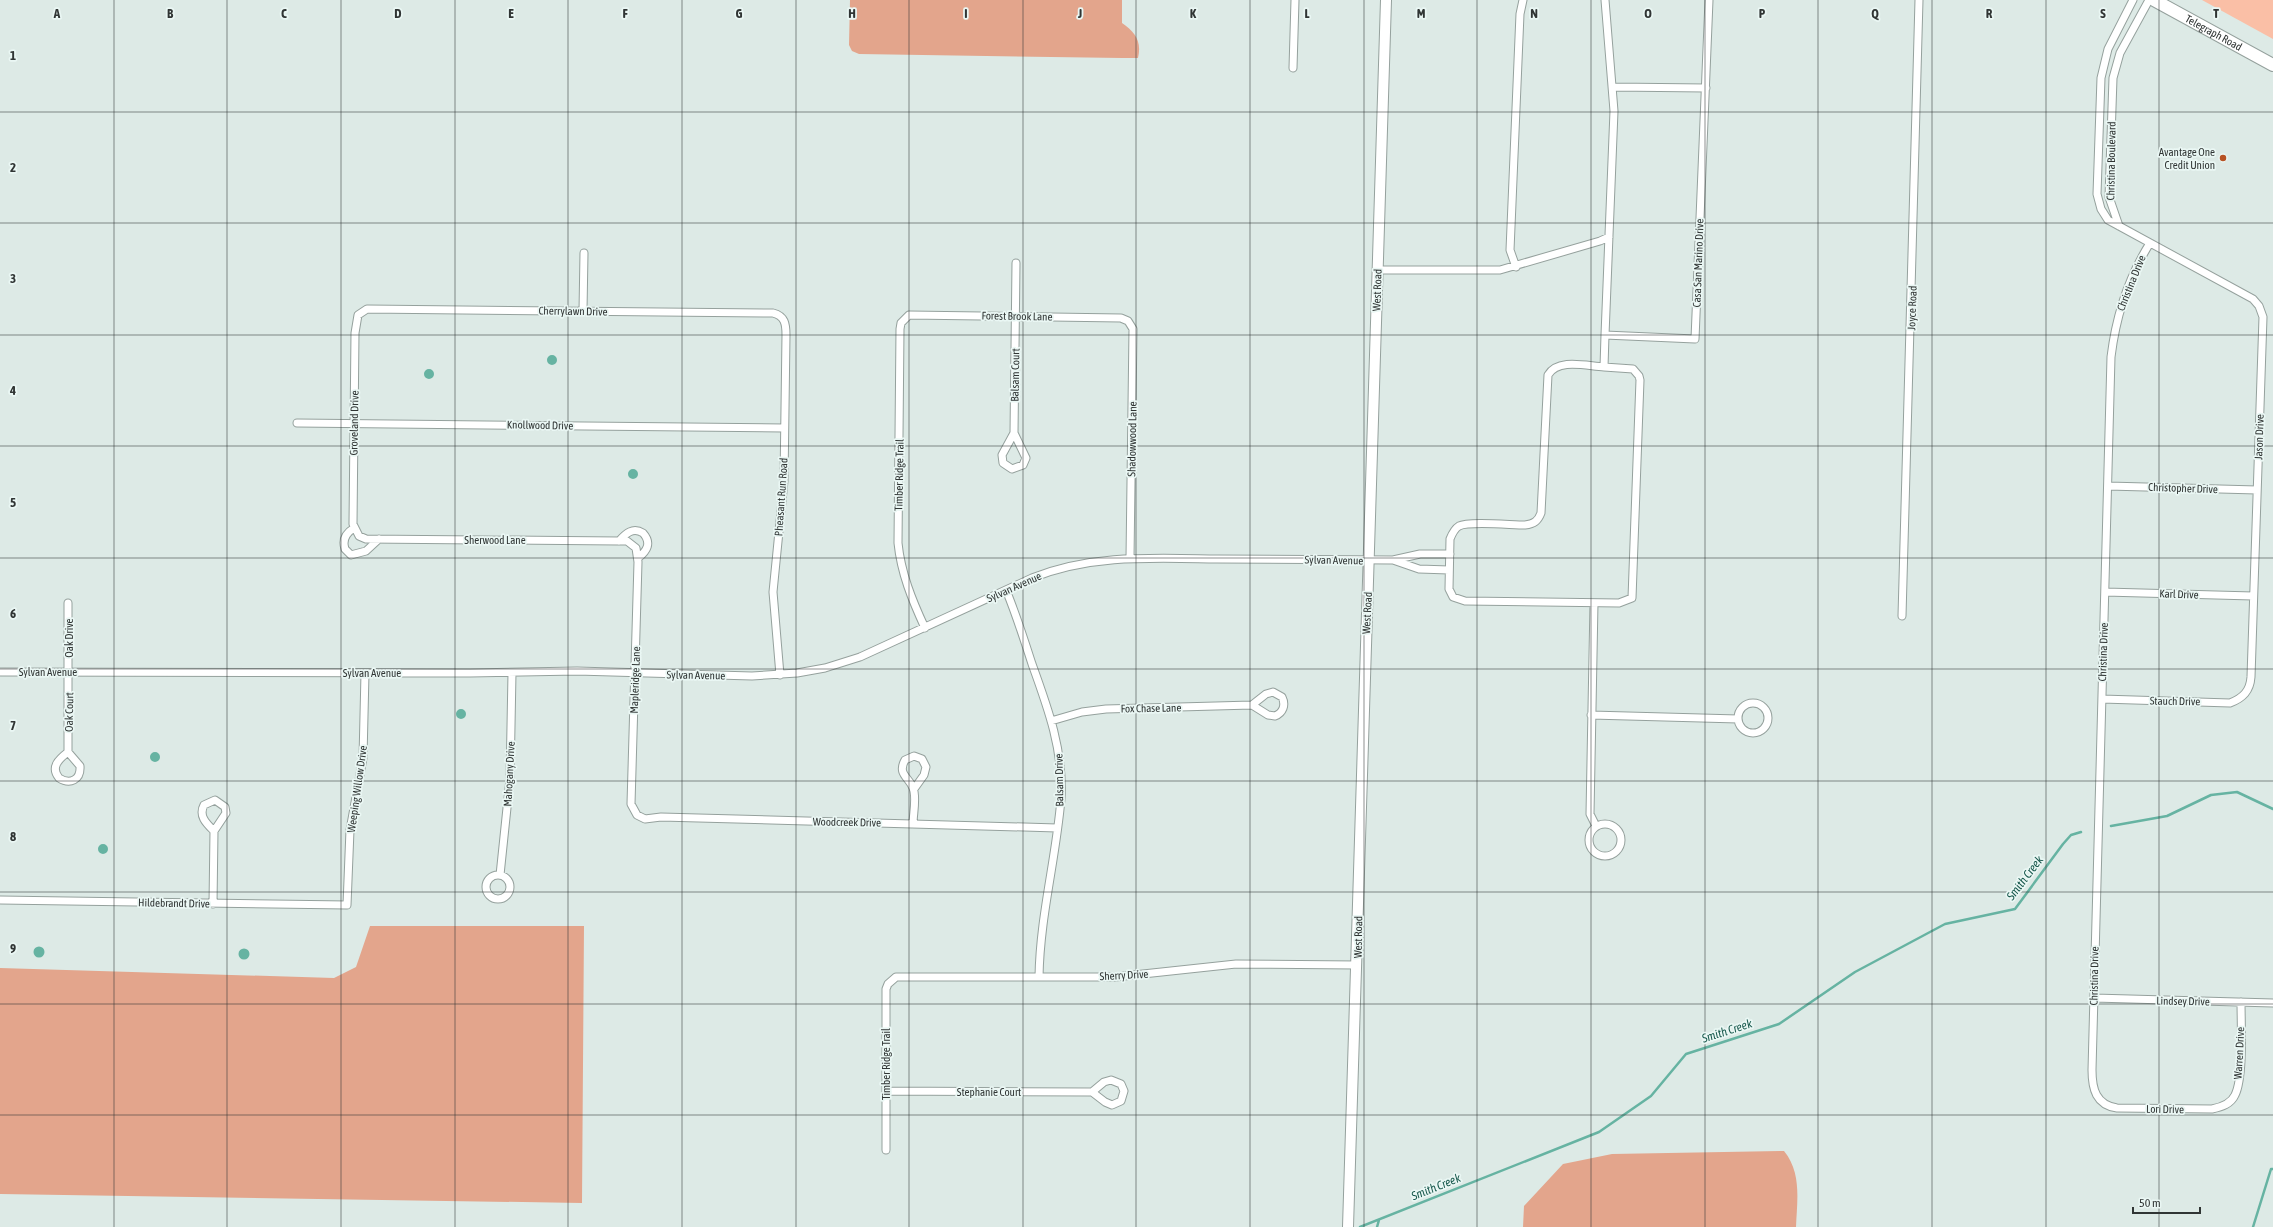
<svg xmlns="http://www.w3.org/2000/svg" width="2273" height="1227" viewBox="0 0 2273 1227" font-family="'Asap Condensed',sans-serif">
<style>
.green{fill:#fabfa6}
.forest{fill:#e3a58c}
.water{fill:#66b3a2}
.lines{fill:none;stroke-linecap:round;stroke-linejoin:round}
.stream{stroke:#66b3a2;stroke-width:2.5}
.street-casing{stroke:#95a19d;stroke-width:9}
.secondary-casing{stroke:#95a19d;stroke-width:12}
.primary-casing{stroke:#95a19d;stroke-width:14}
.street{stroke:#fff;stroke-width:7}
.secondary{stroke:#fff;stroke-width:10}
.primary{stroke:#fff;stroke-width:12}
.grid{fill:none;stroke:#303534;stroke-width:1;stroke-opacity:0.55}
.poi-dot{fill:#b75223;stroke:#eaf7f4;stroke-width:1.5}
.labels{text-anchor:middle;stroke-width:3.5;stroke-linejoin:round;paint-order:stroke}
.street-label{font-size:11px;fill:#303534;stroke:#eaf7f4}
.poi-label{font-size:11px;fill:#303534;stroke:#eaf7f4;text-anchor:end}
.water-label{font-size:12px;font-style:italic;fill:#1a5a4e;stroke:#eaf7f4}
.grid-label{font-size:13px;text-anchor:middle;font-weight:bold;fill:#303534;stroke:#eaf7f4;stroke-width:3.5;stroke-linejoin:round;paint-order:stroke}
</style>
<rect width="100%" height="100%" fill="#ddeae6"/>
<path class="green" d="M2202,0H2273V39Z"/>
<path class="forest" d="M850,0H1122V23C1135,32 1142,41 1138,58H1122L859,54L852,51L849,45Z
M370,926H584L582,1203L0,1194V968L334,978L356,967Z
M1784,1151C1802,1173 1797,1201 1796,1227H1523L1524,1206L1563,1164L1612,1154Z"/>
<path class="water" d="M547 360a5 5 0 1 1 10 0a5 5 0 1 1-10 0Z
M424 374a5 5 0 1 1 10 0a5 5 0 1 1-10 0Z
M628 474a5 5 0 1 1 10 0a5 5 0 1 1-10 0Z
M456 714a5 5 0 1 1 10 0a5 5 0 1 1-10 0Z
M150 757a5 5 0 1 1 10 0a5 5 0 1 1-10 0Z
M98 849a5 5 0 1 1 10 0a5 5 0 1 1-10 0Z
M33.5 952a5.5 5.5 0 1 1 11 0a5.5 5.5 0 1 1-11 0Z
M238.5 954a5.5 5.5 0 1 1 11 0a5.5 5.5 0 1 1-11 0Z"/>
<g class="lines">
<path class="stream" d="M2111,826L2167,816L2211,795L2237,792L2273,809
M1360,1227L1599,1132L1651,1096L1686,1054L1779,1024L1855,972L1945,924L2015,909L2063,844L2071,835L2081,832
M1377,1227L1379,1220
M2253,1227L2271,1169H2273"/>
<defs>
<path id="street" d="M1605,0L1614,111L1605,335L1695,339L1709,0
M1293,68L1295,0
M1613,87L1706,88
M2119,226L2109,197L2113,78L2120,53L2149,0
M2150,243C2128,278 2116,316 2111,357L2092,1070C2092,1089 2096,1105 2117,1108L2212,1109C2222,1107 2231,1104 2235,1095C2244,1077 2241,1024 2241,1002
M1516,267L1510,250L1520,14L1523,0
M1378,270H1500L1600,241L1609,237
M583,311L584,253
M1604,367L1633,369L1639,376L1640,380L1632,598L1619,603L1465,601L1453,597L1449,589L1450,539C1452,534 1454,529 1459,526C1469,521 1511,525 1525,525C1534,524 1538,521 1541,513L1548,375C1558,358 1586,366 1604,367L1605,335
M297,423L784,428
M1014,433L1002,455L1003,463L1012,469L1023,465L1026,458L1014,433L1016,263
M2108,486L2257,490
M354,528C346,533 342,540 345,549L351,555L366,551L379,539
M619,541C626,533 633,527 643,533C652,543 647,551 638,558
M1393,560L1419,569L1449,570
M1006,590C1016,614 1024,639 1032,664C1048,708 1064,752 1061,799C1056,859 1040,916 1039,977
M2105,592L2253,596
M1594,603L1590,814L1596,826
M1902,616L1919,0
M925,628C912,600 901,573 898,543L900,329L901,323L909,315L1121,318L1128,321L1133,329L1130,558
M0,672L470,673L577,671L752,676L797,673L825,668L860,657L1032,578C1092,554 1153,558 1217,559C1276,559 1335,560 1393,560L1420,554H1450
M780,675L773,592L784,481L786,335C786,324 785,316 773,313L367,309L358,315L355,333L353,524L359,536L366,539L619,541H627L636,548L638,562L631,804L637,815L645,819L661,817L1057,828
M2102,699L2230,703C2243,698 2250,691 2251,677L2263,317L2259,306L2253,299L2108,220L2101,209L2097,194L2101,78L2108,49L2133,0
M1738 718a15 15 0 1 1 30 0a15 15 0 1 1-30 0Z
M1591,715L1738,719
M1051,721L1082,712L1106,709L1252,705L1268,715L1275,716C1283,713 1286,705 1282,697L1273,692L1266,694L1252,705
M68,752L80,766C81,780 70,785 59,778C50,767 59,759 68,752V603
M913,824C913,814 917,797 913,788C909,777 897,774 905,760L914,756L922,759L926,767L924,775L914,789
M1589 840a16 16 0 1 1 32 0a16 16 0 1 1-32 0Z
M486 887a12 12 0 1 1 24 0a12 12 0 1 1-24 0Z
M500,875L510,779L512,673
M0,900L347,905L350,830L363,758L365,673
M213,904L214,831C207,824 198,816 204,805L215,800L225,807L226,813L214,831
M2094,998L2273,1003
M886,1091L1092,1092L1104,1082L1111,1080L1121,1084L1124,1091L1121,1101L1112,1105L1105,1102L1092,1092
M886,1150V989L888,984L896,977H1115L1236,964L1357,965"/>
<path id="secondary" d="M1348,1227L1386,0"/>
<g id="primary">
<path id="s1" d="M2154,0L2273,65"/>
</g>
</defs>
<use href="#street" class="street-casing"/>
<use href="#secondary" class="secondary-casing"/>
<use href="#primary" class="primary-casing"/>
<use href="#street" class="street"/>
<use href="#secondary" class="secondary"/>
<use href="#primary" class="primary"/>
</g>
<path class="grid" d="M114,0V1227M227,0V1227M341,0V1227M455,0V1227M568,0V1227M682,0V1227M796,0V1227M909,0V1227M1023,0V1227M1136,0V1227M1250,0V1227M1364,0V1227M1477,0V1227M1591,0V1227M1705,0V1227M1818,0V1227M1932,0V1227M2046,0V1227M2159,0V1227M0,112H2273M0,223H2273M0,335H2273M0,446H2273M0,558H2273M0,669H2273M0,781H2273M0,892H2273M0,1004H2273M0,1115H2273"/>
<circle class="poi-dot" cx="2223" cy="158" r="4"/>
<g class="labels">
<g class="street-label">
<text dy="4" stroke="none"><textPath href="#s1" startOffset="68">Telegraph Road</textPath></text>
<text transform="translate(2111 161) rotate(-89)" y="4">Christina Boulevard</text>
<text transform="translate(1698 263) rotate(-88)" y="4">Casa San Marino Drive</text>
<text transform="translate(2131 283) rotate(-68)" y="4">Christina Drive</text>
<text transform="translate(1377 290) rotate(-88)" y="4">West Road</text>
<text transform="translate(1912 308) rotate(-88)" y="4">Joyce Road</text>
<text transform="translate(573 311) rotate(1)" y="4">Cherrylawn Drive</text>
<text transform="translate(1017 316) rotate(1)" y="4">Forest Brook Lane</text>
<text transform="translate(1015 375) rotate(-89)" y="4">Balsam Court</text>
<text transform="translate(354 423) rotate(-89)" y="4">Groveland Drive</text>
<text transform="translate(540 425) rotate(1)" y="4">Knollwood Drive</text>
<text transform="translate(2259 437) rotate(-88)" y="4">Jason Drive</text>
<text transform="translate(1132 439) rotate(-89)" y="4">Shadowwood Lane</text>
<text transform="translate(899 475) rotate(-89)" y="4">Timber Ridge Trail</text>
<text transform="translate(2183 488) rotate(2)" y="4">Christopher Drive</text>
<text transform="translate(781 497) rotate(-86)" y="4">Pheasant Run Road</text>
<text x="495" y="544">Sherwood Lane</text>
<text transform="translate(1334 560) rotate(1)" y="4">Sylvan Avenue</text>
<text transform="translate(1014 587) rotate(-24)" y="4">Sylvan Avenue</text>
<text transform="translate(2179 594) rotate(2)" y="4">Karl Drive</text>
<text transform="translate(1367 613) rotate(-87)" y="4">West Road</text>
<text transform="translate(69 638) rotate(-90)" y="4">Oak Drive</text>
<text transform="translate(2103 652) rotate(-88)" y="4">Christina Drive</text>
<text x="48" y="676">Sylvan Avenue</text>
<text x="372" y="677">Sylvan Avenue</text>
<text transform="translate(696 675) rotate(1)" y="4">Sylvan Avenue</text>
<text transform="translate(635 680) rotate(-88)" y="4">Mapleridge Lane</text>
<text transform="translate(2175 701) rotate(1)" y="4">Stauch Drive</text>
<text transform="translate(1151 708) rotate(-1)" y="4">Fox Chase Lane</text>
<text transform="translate(69 712) rotate(-89)" y="4">Oak Court</text>
<text transform="translate(509 774) rotate(-87)" y="4">Mahogany Drive</text>
<text transform="translate(1059 780) rotate(-91)" y="4">Balsam Drive</text>
<text transform="translate(357 789) rotate(-82)" y="4">Weeping Willow Drive</text>
<text transform="translate(847 822) rotate(1)" y="4">Woodcreek Drive</text>
<text transform="translate(174 903) rotate(1)" y="4">Hildebrandt Drive</text>
<text transform="translate(1358 937) rotate(-89)" y="4">West Road</text>
<text transform="translate(1124 975) rotate(-3)" y="4">Sherry Drive</text>
<text transform="translate(2094 976) rotate(-89)" y="4">Christina Drive</text>
<text transform="translate(2183 1001) rotate(1)" y="4">Lindsey Drive</text>
<text transform="translate(2239 1053) rotate(-87)" y="4">Warren Drive</text>
<text transform="translate(886 1064) rotate(-90)" y="4">Timber Ridge Trail</text>
<text x="989" y="1096">Stephanie Court</text>
<text transform="translate(2165 1109) rotate(1)" y="4">Lori Drive</text>
</g>
<g class="poi-label">
<text x="2215" y="156">Avantage One<tspan x="2215" dy="13">Credit Union</tspan></text>
</g>
<g class="water-label">
<text transform="translate(2025 878) rotate(-53)" y="4">Smith Creek</text>
<text transform="translate(1727 1031) rotate(-18)" y="4">Smith Creek</text>
<text transform="translate(1436 1187) rotate(-22)" y="4">Smith Creek</text>
</g>
</g>
<g class="grid-label">
<text x="57" y="18">A</text>
<text x="170" y="18">B</text>
<text x="284" y="18">C</text>
<text x="398" y="18">D</text>
<text x="511" y="18">E</text>
<text x="625" y="18">F</text>
<text x="739" y="18">G</text>
<text x="852" y="18">H</text>
<text x="966" y="18">I</text>
<text x="1080" y="18">J</text>
<text x="1193" y="18">K</text>
<text x="1307" y="18">L</text>
<text x="1421" y="18">M</text>
<text x="1534" y="18">N</text>
<text x="1648" y="18">O</text>
<text x="1762" y="18">P</text>
<text x="1875" y="18">Q</text>
<text x="1989" y="18">R</text>
<text x="2103" y="18">S</text>
<text x="2216" y="18">T</text>
<text x="13" y="60">1</text>
<text x="13" y="172">2</text>
<text x="13" y="283">3</text>
<text x="13" y="395">4</text>
<text x="13" y="507">5</text>
<text x="13" y="618">6</text>
<text x="13" y="730">7</text>
<text x="13" y="841">8</text>
<text x="13" y="953">9</text>
</g>
<path d="M2133 1207v6h67v-6" fill="none" stroke="#303534" stroke-width="2"/>
<text x="2139" y="1207" font-size="12" fill="#303534" stroke="#eaf7f4" stroke-width="3" paint-order="stroke">50 m</text>
</svg>
